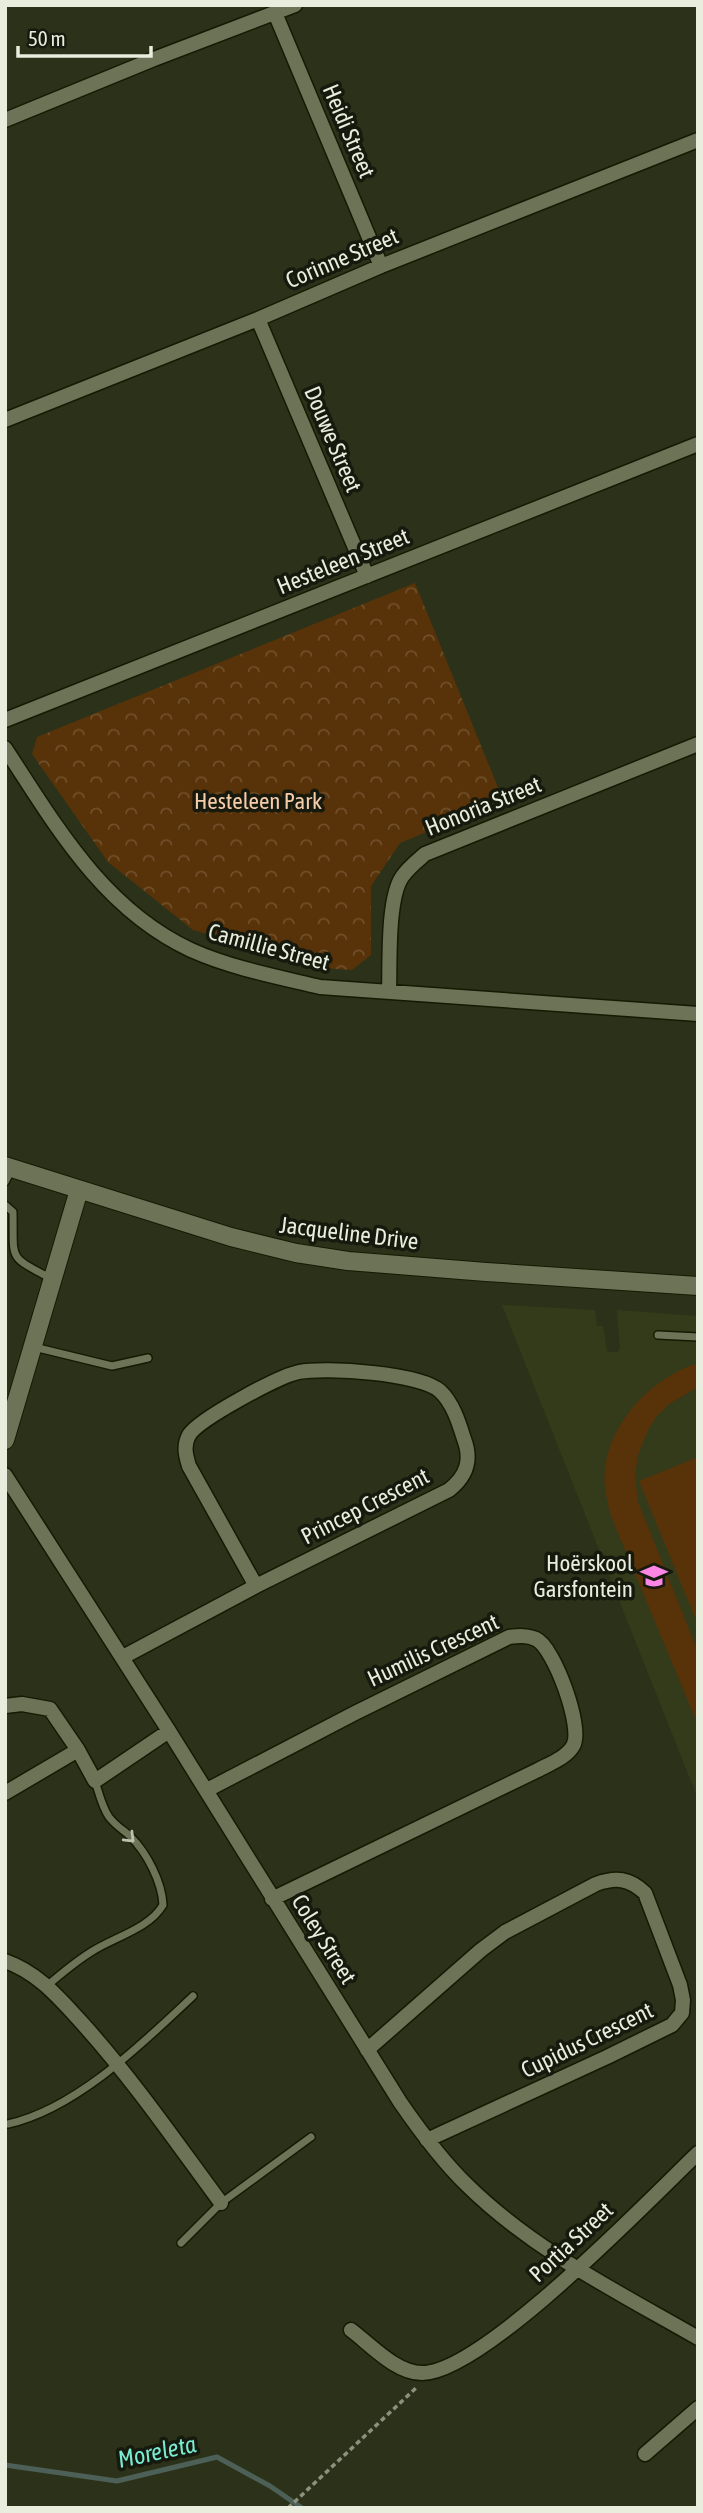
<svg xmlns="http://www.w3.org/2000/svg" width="703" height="2513" viewBox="0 0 703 2513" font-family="'Asap Condensed',sans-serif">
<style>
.built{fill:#343b1a}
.forest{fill:url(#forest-crowns)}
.garden{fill:#583208}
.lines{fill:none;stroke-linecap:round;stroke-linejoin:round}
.stream{stroke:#4d6057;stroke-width:5}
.service-casing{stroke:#151a02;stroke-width:10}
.minor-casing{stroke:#151a02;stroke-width:17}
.tertiary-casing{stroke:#151a02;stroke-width:20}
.path{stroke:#8b917c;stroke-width:3.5;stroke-dasharray:5 3.5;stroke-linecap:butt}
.service{stroke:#6c7357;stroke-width:7}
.minor{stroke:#6c7357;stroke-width:14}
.tertiary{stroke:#6c7357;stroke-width:18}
.oneway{stroke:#bdc2ae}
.labels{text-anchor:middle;stroke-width:7;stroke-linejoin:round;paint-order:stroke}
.street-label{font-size:23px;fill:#e8eddd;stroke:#16190d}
.park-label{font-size:23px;fill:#f7cca9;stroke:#16190d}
.poi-label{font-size:23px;fill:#e8eddd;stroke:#16190d;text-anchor:end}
.water-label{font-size:24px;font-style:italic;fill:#79edd4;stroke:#16190d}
</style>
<defs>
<pattern id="forest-crowns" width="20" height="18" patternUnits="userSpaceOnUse" patternTransform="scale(1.75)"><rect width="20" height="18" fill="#583208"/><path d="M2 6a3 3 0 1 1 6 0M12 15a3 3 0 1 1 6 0" fill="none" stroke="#70502c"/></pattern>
</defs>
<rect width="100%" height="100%" fill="#2c3219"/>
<path class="built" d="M502,1305L595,1310L597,1326H603L607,1352H618L620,1348L617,1310L698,1316V1799Z"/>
<path class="forest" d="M415,583L503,800L400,843L371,886V955L352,970L322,968L193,930L108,862L32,754L37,737Z"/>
<path class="garden" d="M698,1363V1387L669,1404L656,1417L648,1430L638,1455L635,1475L638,1502L698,1652V1725L611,1516C607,1500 603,1485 605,1468C611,1420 653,1377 698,1363Z
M698,1457V1625L639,1481Z"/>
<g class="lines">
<path class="stream" d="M5,2465L117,2481L217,2457L270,2486L302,2508"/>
<defs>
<path id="service" d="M5,1182L12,1169
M5,1205L13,1212C14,1262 7,1255 52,1279
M658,1335L698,1337
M34,1347L112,1366L148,1358
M48,1985C62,1973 75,1962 91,1952C114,1937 149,1929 163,1905C162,1882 147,1853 130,1836C123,1830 115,1825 109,1817C102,1807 99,1793 95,1781
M8,2124C76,2109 143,2043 193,1996
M181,2243L221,2203L311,2137"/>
<path id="minor" d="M275,13L381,266
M5,120L154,59L295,5
M258,319L367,576
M5,420L258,319L381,266L698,140
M5,720L698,444
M5,748C56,826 103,909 191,950C231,968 278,977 320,987L698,1014
M389,992C390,965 387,899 402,877C408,868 417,861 425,854L698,744
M5,1475L169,1731L400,2102C420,2131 441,2160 467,2185C533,2250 618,2292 698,2338
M123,1657L256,1586L189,1466C186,1456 183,1446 189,1435C199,1419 279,1376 299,1372C326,1367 420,1373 440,1391C453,1403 459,1423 464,1439C472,1460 467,1476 449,1490L256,1586
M5,1706L22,1704L50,1709L78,1750L95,1781L169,1731
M207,1790L355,1713L509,1637C518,1636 527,1635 536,1639C554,1647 584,1729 573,1746C566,1758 549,1764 538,1770L272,1899
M5,1793L78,1750
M5,1961C39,1973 60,1999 83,2024C134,2081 176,2142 221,2203
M367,2050L481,1950L505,1932L596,1884C616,1877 629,1878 645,1893L680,1985L683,2000L682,2013L672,2025L607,2057L427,2140
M351,2330C371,2345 396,2373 422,2373C483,2373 649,2200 698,2153
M645,2454L698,2408"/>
<path id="tertiary" d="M5,1166L231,1237L296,1253L348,1261L486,1272L698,1286
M5,1440L79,1190"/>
</defs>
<use href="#service" class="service-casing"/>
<use href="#minor" class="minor-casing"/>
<use href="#tertiary" class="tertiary-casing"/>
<path class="path" d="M288,2508L416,2388"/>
<use href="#service" class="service"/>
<use href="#minor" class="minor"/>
<use href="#tertiary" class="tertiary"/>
</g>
<defs><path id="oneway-chevron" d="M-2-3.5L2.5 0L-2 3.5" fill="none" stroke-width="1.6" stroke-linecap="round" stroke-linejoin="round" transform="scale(1.75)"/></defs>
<use class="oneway" href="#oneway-chevron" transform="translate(130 1838) rotate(45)"/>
<defs>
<symbol id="school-bare" viewBox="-9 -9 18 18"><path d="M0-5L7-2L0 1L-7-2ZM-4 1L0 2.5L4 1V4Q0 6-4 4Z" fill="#fc86e4" stroke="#16190d" stroke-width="2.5" paint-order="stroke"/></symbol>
</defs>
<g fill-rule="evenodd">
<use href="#school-bare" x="635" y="1557" width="38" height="38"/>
</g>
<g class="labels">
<g class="street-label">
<text transform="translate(349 131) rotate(67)" y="8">Heidi Street</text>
<text transform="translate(342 258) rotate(-23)" y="8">Corinne Street</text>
<text transform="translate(333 439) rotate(67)" y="8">Douwe Street</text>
<text transform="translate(343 561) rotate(-22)" y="8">Hesteleen Street</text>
<text transform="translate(483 806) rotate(-22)" y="8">Honoria Street</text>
<text transform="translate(269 947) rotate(15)" y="8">Camillie Street</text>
<text transform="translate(349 1233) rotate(7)" y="8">Jacqueline Drive</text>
<text transform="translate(365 1506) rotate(-27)" y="8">Princep Crescent</text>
<text transform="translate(433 1650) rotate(-25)" y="8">Humilis Crescent</text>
<text transform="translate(324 1939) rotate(58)" y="8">Coley Street</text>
<text transform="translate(587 2040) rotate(-26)" y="8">Cupidus Crescent</text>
<text transform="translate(571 2242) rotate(-43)" y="8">Portia Street</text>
</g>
<g class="park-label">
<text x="258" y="809">Hesteleen Park</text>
</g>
<g class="poi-label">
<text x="633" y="1571">Hoërskool<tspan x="633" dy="26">Garsfontein</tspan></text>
</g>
<g class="water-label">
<text transform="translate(157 2452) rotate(-12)" y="8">Moreleta</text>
</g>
</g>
<rect width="703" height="2513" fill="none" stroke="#e8eddd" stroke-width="14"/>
<path d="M18 46v10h133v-10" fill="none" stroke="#e8eddd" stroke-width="3.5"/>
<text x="28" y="46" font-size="21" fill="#e8eddd" stroke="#16190d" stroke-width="5" paint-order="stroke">50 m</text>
</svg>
